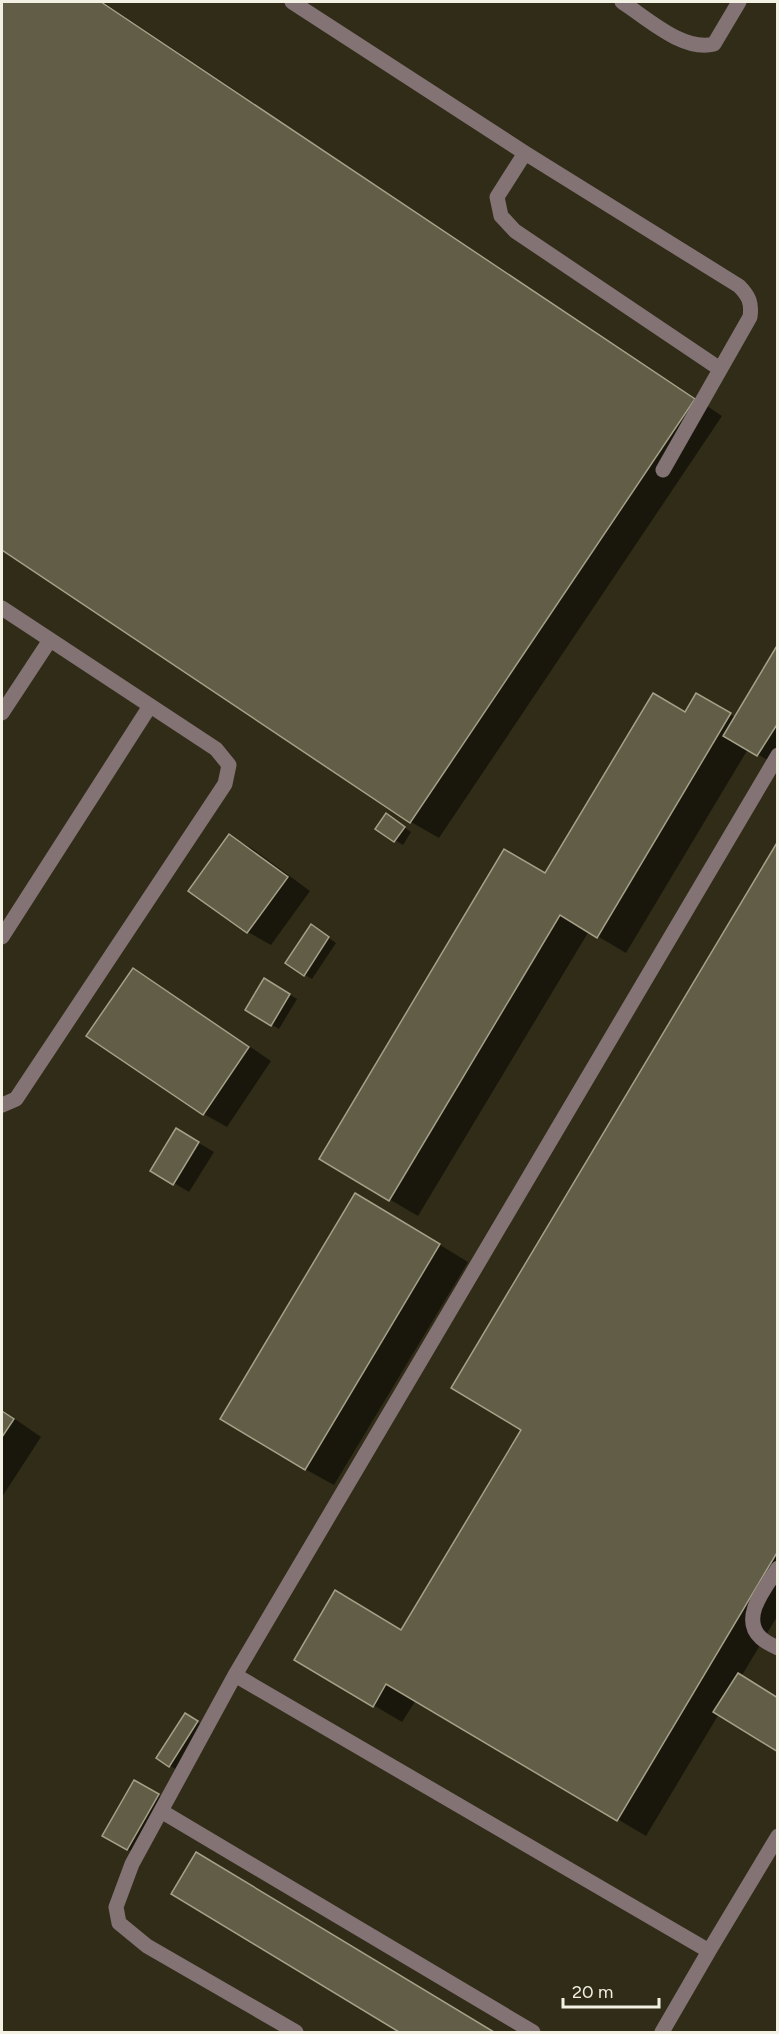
<svg xmlns="http://www.w3.org/2000/svg" width="779" height="2034" viewBox="0 0 779 2034" font-family="Figtree,sans-serif">
<style>
.shadow{fill:#0007}
.building{fill:#615d46;stroke:#a5a188;stroke-width:1.5}
.lines{fill:none;stroke-linecap:round;stroke-linejoin:round}
.minor{stroke:#837374;stroke-width:15}
</style>
<rect width="100%" height="100%" fill="#302c17"/>
<path class="shadow" d="M2,2H103L722,416L439,838L411,822L2,548Z
M778,647V766L748,749L626,953L589,931L418,1216L321,1159L546,875L685,714L697,695L735,717Z
M394,820L411,832L403,845L395,840Z
M230,836L253,849L310,891L271,945L248,932L190,890Z
M778,844V1615L646,1836L416,1700L402,1722L296,1659L402,1631L523,1429Z
M319,931L336,943L312,979L305,975Z
M133,970L156,983L271,1061L227,1127L204,1114L88,1035Z
M265,980L297,999L279,1029L247,1010Z
M177,1130L214,1152L189,1192L174,1183Z
M384,1211L468,1262L334,1485L305,1469Z
M2,1410L41,1437L2,1497Z
M185,1715L205,1727L177,1770L158,1758Z
M135,1782L173,1804L143,1858L104,1835Z
M225,1870L492,2032H402L173,1893Z"/>
<path class="building" d="M2,2H101L695,399L410,823L2,550Z
M778,644V723L757,756L723,736Z
M653,693L685,712L696,693L731,713L597,938L560,915L389,1201L319,1159L504,849L545,873Z
M386,813L405,827L394,842L375,829Z
M229,834L288,877L247,933L188,891Z
M778,841V1551L617,1821L386,1684L373,1707L294,1660L335,1590L401,1630L521,1430L451,1388Z
M311,924L329,937L304,976L285,963Z
M133,968L249,1047L203,1115L86,1036Z
M264,978L290,994L271,1026L245,1010Z
M176,1128L199,1142L173,1185L150,1171Z
M355,1193L440,1244L305,1470L220,1419Z
M2,1411L14,1419L2,1437Z
M738,1673L778,1698V1752L713,1712Z
M185,1713L198,1721L169,1767L156,1758Z
M134,1780L159,1794L127,1850L102,1836Z
M196,1852L494,2032H399L171,1894Z"/>
<g class="lines">
<path class="minor" d="M292,2L525,153L739,286C749,296 752,303 750,317L663,470
M622,2C647,18 683,52 714,44L739,2
M525,153L497,197L501,216L515,231L720,369
M2,608L216,749L229,765L225,784L16,1099L2,1105
M2,713L50,640
M2,937L150,706
M778,1568C766,1587 739,1618 761,1638C765,1642 772,1645 778,1648
M235,1675L709,1951L662,2032
M161,1811L533,2032
M709,1951L778,1836
M296,2032L147,1946L119,1923L116,1907L132,1864L235,1675L778,755"/>
</g>
<rect width="779" height="2034" fill="none" stroke="#f3f1e4" stroke-width="6"/>
<path d="M563 1998v9h96v-9" fill="none" stroke="#f3f1e4" stroke-width="3"/>
<text x="572" y="1998" font-size="18" fill="#f3f1e4" stroke="#302c17" stroke-width="4.5" paint-order="stroke">20 m</text>
</svg>
